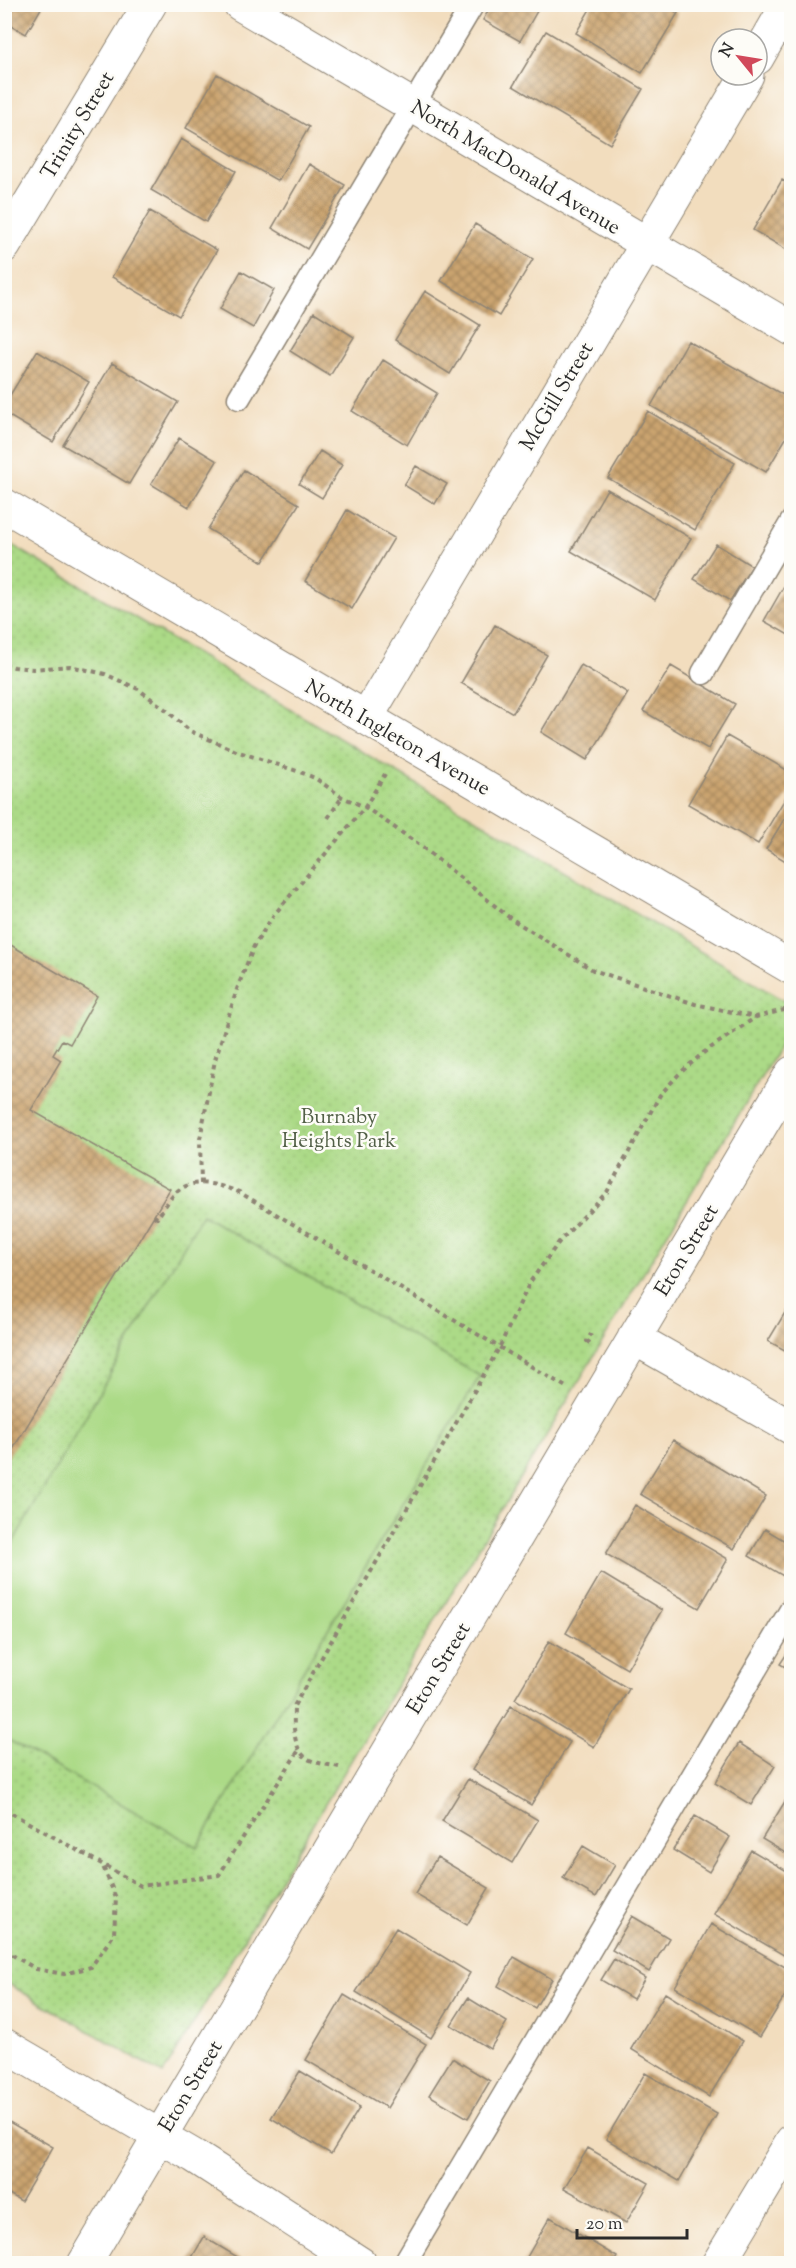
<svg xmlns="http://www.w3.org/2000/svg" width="796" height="2268" viewBox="0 0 796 2268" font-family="'Sorts Mill Goudy',serif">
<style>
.park{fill:url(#park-dots);stroke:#6c8259;stroke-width:1.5}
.pitch{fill:#acda87;stroke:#6c8259;stroke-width:1.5}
.building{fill:url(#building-cross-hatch)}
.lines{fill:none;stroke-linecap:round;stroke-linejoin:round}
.service-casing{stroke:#8e8474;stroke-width:25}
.minor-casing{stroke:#8e8474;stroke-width:35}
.path{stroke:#8e8474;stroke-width:4;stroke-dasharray:4.5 4.5;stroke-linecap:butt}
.service{stroke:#fff;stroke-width:22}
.minor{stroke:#fff;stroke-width:33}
.labels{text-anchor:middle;stroke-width:5;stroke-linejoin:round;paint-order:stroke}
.street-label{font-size:21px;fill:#2b2b2b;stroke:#fdfcf7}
.park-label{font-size:21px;fill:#526047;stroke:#fdfcf7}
</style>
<defs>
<pattern id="park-dots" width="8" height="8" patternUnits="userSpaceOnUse" patternTransform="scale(1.5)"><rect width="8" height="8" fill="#acda87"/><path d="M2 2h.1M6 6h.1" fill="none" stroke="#94bb75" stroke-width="1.8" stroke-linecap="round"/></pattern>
<pattern id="building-cross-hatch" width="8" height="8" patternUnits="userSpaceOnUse" patternTransform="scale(1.5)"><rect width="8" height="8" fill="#cba470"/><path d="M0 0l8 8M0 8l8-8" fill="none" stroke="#a5865c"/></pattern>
</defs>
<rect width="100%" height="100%" fill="#fdfcf7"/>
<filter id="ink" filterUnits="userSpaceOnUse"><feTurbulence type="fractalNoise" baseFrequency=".0167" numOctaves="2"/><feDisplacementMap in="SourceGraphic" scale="12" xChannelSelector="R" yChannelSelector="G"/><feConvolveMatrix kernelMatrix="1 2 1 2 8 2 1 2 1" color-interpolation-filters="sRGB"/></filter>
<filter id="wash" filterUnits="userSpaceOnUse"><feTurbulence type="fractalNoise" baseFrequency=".008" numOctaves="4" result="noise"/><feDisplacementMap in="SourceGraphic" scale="24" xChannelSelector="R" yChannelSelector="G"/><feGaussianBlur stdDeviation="1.35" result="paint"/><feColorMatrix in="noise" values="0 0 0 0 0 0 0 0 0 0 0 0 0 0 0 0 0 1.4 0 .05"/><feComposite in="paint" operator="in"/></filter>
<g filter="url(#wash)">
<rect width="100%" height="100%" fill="#f2ddbe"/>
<path class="park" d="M5,541L791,1005L792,1026L163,2074L5,1982Z"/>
<path class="pitch" d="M202,1215L480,1376L197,1847L5,1738V1556Z"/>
<g id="blocks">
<path class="building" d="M492,4H541L520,41L483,20Z
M593,4H663L678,13L642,73L576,33Z
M4,5H43L26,34L4,21Z
M546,31L643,89L610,144L513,86Z
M217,74L309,127L278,181L186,128Z
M181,139L236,171L206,222L151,190Z
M309,164L345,185L307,249L272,228Z
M782,180L792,186V253L753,230Z
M150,211L217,250L179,316L112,277Z
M475,224L533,259L499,316L441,281Z
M241,271L274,290L253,328L220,309Z
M425,291L480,325L450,374L395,340Z
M314,312L354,337L330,376L290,351Z
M688,341L792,400V428L766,472L651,406Z
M37,351L89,382L53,442L4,413V405Z
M383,360L437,393L407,445L352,411Z
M112,363L178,402L129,484L63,445Z
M648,411L735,463L695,530L608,478Z
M179,438L217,461L189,507L151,484Z
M320,451L342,465L322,498L299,484Z
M416,466L447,484L435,504L404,485Z
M244,470L299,504L263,562L208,529Z
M607,489L691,538L655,600L571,551Z
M347,510L394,538L352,609L305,581Z
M716,544L752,566L730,601L694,579Z
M784,586L792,591V637L764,621Z
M495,625L547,655L513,713L461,683Z
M581,665L628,693L587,760L541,732Z
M671,666L735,704L708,749L643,711Z
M727,736L792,773V787L758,844L688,804Z
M792,806V865L766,849Z
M4,941L97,996L70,1044L62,1040L53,1055L61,1060L31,1110L170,1189L4,1464Z
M792,1301V1354L768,1341Z
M673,1440L766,1496L734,1549L640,1494Z
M635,1505L728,1559L699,1608L606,1554Z
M765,1529L792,1545V1567L785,1577L749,1556Z
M601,1573L662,1610L627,1669L566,1633Z
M549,1641L629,1689L594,1747L515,1699Z
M792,1646V1671L780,1664Z
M511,1706L570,1742L531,1805L472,1770Z
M739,1743L775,1766L751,1805L715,1783Z
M468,1779L538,1820L512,1863L442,1821Z
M792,1790V1857L762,1839Z
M695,1816L730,1837L709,1872L673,1850Z
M583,1846L615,1865L596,1897L563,1878Z
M751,1850L792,1874V1960L714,1914Z
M437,1857L489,1888L467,1925L415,1894Z
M632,1916L669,1938L649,1972L612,1950Z
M711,1924L792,1971V1984L760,2037L675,1987Z
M396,1928L470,1973L431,2038L356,1992Z
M514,1957L552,1979L535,2008L498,1986Z
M614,1959L645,1978L633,1999L601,1980Z
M665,1993L743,2041L709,2097L631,2049Z
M344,1995L426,2044L387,2108L306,2060Z
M468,1998L507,2022L490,2049L451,2025Z
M452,2058L490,2081L468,2118L429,2095Z
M300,2071L360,2107L331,2154L271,2118Z
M645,2073L717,2114L679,2181L606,2139Z
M4,2119L53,2147L21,2201L4,2191Z
M588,2148L649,2183L626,2223L564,2188Z
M550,2217L617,2257L613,2264H523Z
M204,2237L249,2264H188Z"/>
</g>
</g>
<g filter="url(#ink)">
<use href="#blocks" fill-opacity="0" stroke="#8e8474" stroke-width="1.5"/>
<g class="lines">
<defs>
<path id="service" d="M239,398L473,4
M703,673L792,521
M404,2264L792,1608"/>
<path id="minor" d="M240,4L792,329
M757,58L788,4
M4,246L150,4
M4,505L792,968
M366,718L747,75
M634,1338L792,1428
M4,2045L194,2156L361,2264
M84,2264L792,1073
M718,2264L792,2141"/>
</defs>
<use href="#service" class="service-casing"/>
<use href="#minor" class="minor-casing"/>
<path class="path" d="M4,664L14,667L33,669L70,666L105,674L138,689L165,709L190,731L236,751L300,772L315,778L342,797L365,807L421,846L510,918L593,970L695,1004L755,1017
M328,818L342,797
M201,1184L200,1139L215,1060L237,989L254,946L273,916L365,807L385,774
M154,1216L157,1218C164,1209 172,1193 182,1188C199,1178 222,1186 239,1192L566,1387
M590,1343L587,1341L591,1334
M339,1767C330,1765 319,1764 310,1760C291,1751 294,1723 294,1706L499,1348L530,1282L559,1242L607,1192L660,1095L679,1074L703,1053L756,1017L792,1008
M4,1809L141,1886L219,1875L299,1750
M4,1950L36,1969L64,1974L91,1967L114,1934L116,1898L102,1864"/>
<use href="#service" class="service"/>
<use href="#minor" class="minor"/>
</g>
</g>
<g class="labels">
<g class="street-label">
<text transform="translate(77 125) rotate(-59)" y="7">Trinity Street</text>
<text transform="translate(516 167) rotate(31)" y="7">North MacDonald Avenue</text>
<text transform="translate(556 396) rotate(-59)" y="7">McGill Street</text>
<text transform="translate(398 737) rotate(30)" y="7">North Ingleton Avenue</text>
<text transform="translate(686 1250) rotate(-59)" y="7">Eton Street</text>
<text transform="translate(438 1668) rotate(-59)" y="7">Eton Street</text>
<text transform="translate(190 2086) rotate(-59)" y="7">Eton Street</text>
</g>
<g class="park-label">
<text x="339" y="1123">Burnaby<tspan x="339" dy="24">Heights Park</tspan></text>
</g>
</g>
<rect width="796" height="2268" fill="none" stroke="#fdfcf7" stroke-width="24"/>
<g transform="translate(739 57) rotate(300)"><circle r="28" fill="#fdfcf7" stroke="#a9a8a5" stroke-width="1.5"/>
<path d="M0-4.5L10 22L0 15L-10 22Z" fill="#d1495b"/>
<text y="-9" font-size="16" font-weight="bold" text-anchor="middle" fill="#2b2b2b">N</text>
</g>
<path d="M577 2229v9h110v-9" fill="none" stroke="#2b2b2b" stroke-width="3"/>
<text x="586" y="2229" font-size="18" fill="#2b2b2b" stroke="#fdfcf7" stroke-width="4.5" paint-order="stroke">20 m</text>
</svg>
